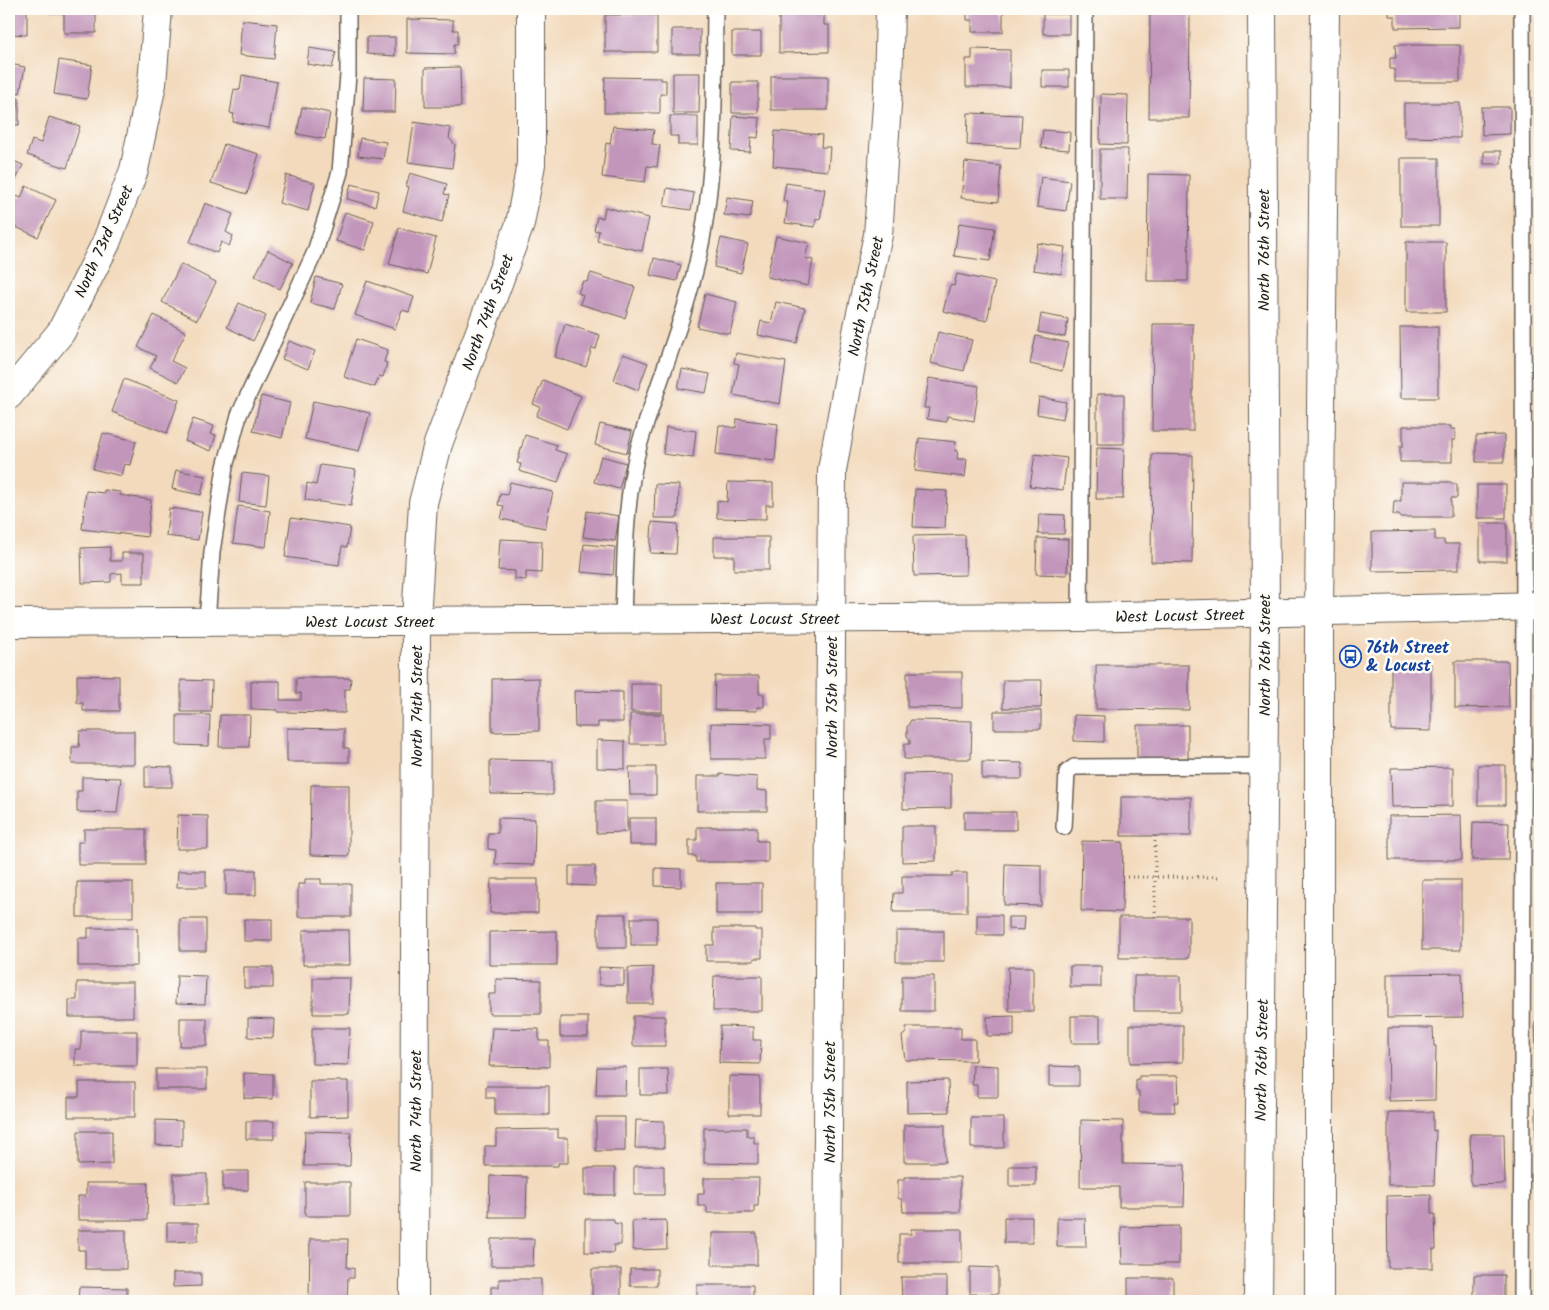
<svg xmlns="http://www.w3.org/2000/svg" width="1549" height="1310" viewBox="0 0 1549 1310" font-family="Kalam,sans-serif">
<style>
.building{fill:#c296bb}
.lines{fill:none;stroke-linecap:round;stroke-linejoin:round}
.service-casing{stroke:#675e54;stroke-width:18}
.minor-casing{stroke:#675e54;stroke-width:30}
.secondary-casing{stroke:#675e54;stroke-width:30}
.path{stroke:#675e54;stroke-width:3;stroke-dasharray:1 4;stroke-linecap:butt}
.service{stroke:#fff;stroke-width:15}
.minor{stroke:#fff;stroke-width:28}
.secondary{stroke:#fff;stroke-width:28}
.labels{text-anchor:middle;stroke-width:5;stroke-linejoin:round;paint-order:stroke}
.street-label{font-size:16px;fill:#1c1c1c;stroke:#fdfcf7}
.transit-label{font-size:16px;font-weight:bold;fill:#164399;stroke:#fdfcf7;text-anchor:start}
</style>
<rect width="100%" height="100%" fill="#fdfcf7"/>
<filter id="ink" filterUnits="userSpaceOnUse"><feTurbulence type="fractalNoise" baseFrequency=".02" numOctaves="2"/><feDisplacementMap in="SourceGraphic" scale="10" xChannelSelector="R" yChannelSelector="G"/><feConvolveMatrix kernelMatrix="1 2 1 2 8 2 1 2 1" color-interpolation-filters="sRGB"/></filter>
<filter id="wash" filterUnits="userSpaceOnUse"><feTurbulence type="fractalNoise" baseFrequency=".0096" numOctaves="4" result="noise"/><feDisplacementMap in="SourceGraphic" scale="20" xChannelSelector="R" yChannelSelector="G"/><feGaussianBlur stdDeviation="1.12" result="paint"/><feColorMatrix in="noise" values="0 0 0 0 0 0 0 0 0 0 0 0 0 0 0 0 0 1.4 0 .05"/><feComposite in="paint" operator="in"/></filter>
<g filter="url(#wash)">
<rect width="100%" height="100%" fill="#f3dabd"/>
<g id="blocks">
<path class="building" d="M9,9H27V35L9,34Z
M51,9H96V33H64V11H51Z
M967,9H1003V32H972V20H967Z
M1389,9H1459V27L1395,28V16H1389Z
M824,10V25H829V52L779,53V11Z
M1150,12H1190L1189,118H1149Z
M1043,14H1069V34H1043Z
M605,15H657V52H605Z
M407,19L453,20V30H458V44H454V54L407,53Z
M242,20L277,24L274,59L239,55Z
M672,29H700V54H672Z
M732,32H761V55H732Z
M367,37H395V56L367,54Z
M1395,45H1460V82H1395V69H1390V58H1396Z
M309,48L336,52L332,68L307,64Z
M972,49L1010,50V87H966V59H972Z
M59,60L92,65L87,99L54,94Z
M9,64L25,67L20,93L9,91Z
M460,67L461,107H425V68Z
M1042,70H1069V87H1042Z
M673,73H700L699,113H673Z
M242,75L277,82L269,128L233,122L234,114L230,113L234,89L240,90Z
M771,76H828V110H771Z
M605,77L661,78V80H666V94H660V113H604Z
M364,78L396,79L395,112H363Z
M732,82H758V113H732Z
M1101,94L1128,95L1127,145L1100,144Z
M9,98H19V125H9Z
M1404,103H1460V138L1404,137Z
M302,107L330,113L325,139L297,134Z
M1481,107H1510V134L1482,135Z
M968,113L1022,115L1020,148L967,145Z
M670,116H698V145H678V136H670Z
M733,116L760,118L758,138L751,137L750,152L731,151Z
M49,117L80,126L67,168L27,155L32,140L41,143Z
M414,122L451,128L449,138L455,145L452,168L408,162Z
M613,126L654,130L652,144L660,145L657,167L647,166L645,182L602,177L606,143L610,144Z
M1043,130L1070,132L1069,150L1041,148Z
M775,131L822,135L821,147H830L828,171L773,166Z
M360,138L386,142L383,159L358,156Z
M224,144L259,154L247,194L211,183Z
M1100,149H1128L1127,199H1100Z
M1484,151H1501V164H1484Z
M1401,158H1439V226H1401Z
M9,159L23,165L14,184L9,181Z
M965,162L1001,166L998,202L961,198Z
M410,173L447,184L444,194L449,195L442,222L403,211L409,187L406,186Z
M1148,174L1189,175L1188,281H1147Z
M286,175L315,183L308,211L279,203Z
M1041,177L1070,181L1066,211L1037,207Z
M786,183L825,189L820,220L816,219L815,227L785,223L788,202L783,201Z
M351,184L379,191L375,206L347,199Z
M26,186L56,200L38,237L9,224L11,220L9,219V206L14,195L21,198Z
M667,188L694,193L691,210L664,206Z
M727,197L753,201L750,218L724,215Z
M205,203L233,214L226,232L233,236L229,246L221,242L217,253L190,242Z
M605,207L649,218L642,251L597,241L599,231L594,230L597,217L603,218Z
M345,212L374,221L365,250L336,241Z
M959,223L995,228L990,261L954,256Z
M399,228L436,238L427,274L389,264Z
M776,236L809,243L805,258L813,260L808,286L767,277Z
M721,238L748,244L741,273L714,267Z
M1406,242H1446V312H1406Z
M1037,243L1065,247L1061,274L1033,270Z
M268,250L293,263L280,289L255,276Z
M654,258L681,265L677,281L650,275Z
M181,264L216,282L197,320L162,302Z
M591,273L635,287L625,318L580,304L583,295L578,293L583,281L587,282Z
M957,274L995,282L987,321L943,311L950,285L954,286Z
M316,277L342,284L335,309L310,303Z
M367,281L414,297L409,312L402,310L395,329L355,315Z
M705,294L737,302L730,334L697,327Z
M776,302L805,308L797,343L758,335L761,321L771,323Z
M239,303L266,316L253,341L227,327Z
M1041,314L1068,319L1065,337L1038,332Z
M154,315L186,332L171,361L185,368L178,382L150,368L156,356L138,347Z
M565,324L600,335L596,349L592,348L586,367L555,357Z
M1153,324H1193V431H1152Z
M1400,327H1438V398H1401Z
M938,332L972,340L964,371L931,363Z
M1036,336L1068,343L1062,371L1030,364Z
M356,339L388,350L384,362L387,363L383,377L379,376L375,387L344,377Z
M289,341L315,351L308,369L282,359Z
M736,353L786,362L780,404L733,395L739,364L734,363Z
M623,354L648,363L638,390L614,380Z
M682,369L710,374L706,393L678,388Z
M929,378L979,386L974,421L947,416L946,422L927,419L929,408H924Z
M124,379L179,400L167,433L112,412Z
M543,380L581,396L567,429L536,416L540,407L533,404Z
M1097,394H1124V444H1097Z
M261,396L290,403L282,438L253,431Z
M1039,397L1066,402L1063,419L1037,414Z
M313,401L370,413L359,451L305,439Z
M193,419L214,426L211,434L216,435L211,451L185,441Z
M737,419L778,424L775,461L716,454L719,425L736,428Z
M600,424L632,431L627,453L595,445Z
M1403,426H1451V429H1455V440H1452V462H1400V446H1403Z
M666,427L696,431L693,458L663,454Z
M103,433L136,441L130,465L124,464L121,476L93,469Z
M525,435L557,445L555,450L567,454L558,483L519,471L521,464L517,463Z
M1504,435V462H1476V436Z
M919,438L956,442L955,451H958L957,459H967L965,477L915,471Z
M1097,448L1124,449L1123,499H1096Z
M1035,454L1067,458L1063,490L1030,486Z
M1152,454L1193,455L1192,563L1151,562Z
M601,456L626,463L619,489L594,482Z
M320,465L356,470L351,506L305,500L307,483L316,485Z
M176,470L205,476L201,495L172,489Z
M242,473L269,476L266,505L239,502Z
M510,482L553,492L545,528L501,519L504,506L498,505L500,494L507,495Z
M728,482L773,483V505H766V519L717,518V501L727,502Z
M1401,482H1451V484H1457V498H1451V517H1400V515H1393L1394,501H1401Z
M655,484L679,485L678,518H654Z
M1477,485H1506V518H1477Z
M915,489L947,491L945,528L913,527Z
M104,490L120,492V495L151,500L147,537L82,529L86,491L104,493Z
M238,506L270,511L266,547L233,543Z
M169,508L202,512L198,540L166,536Z
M587,511L619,516L615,541L583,537Z
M1039,514L1065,515L1064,534H1038Z
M291,518L350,527L347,547L342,546L339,565L285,557Z
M652,522L678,524L676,554L650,553Z
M1480,523H1507V561H1480Z
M1538,526H1540V553H1538Z
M1435,531V540H1444V544H1459V570L1372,571V532Z
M965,535L966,575L914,576L913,536Z
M714,537H769V570H734V556H714Z
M1037,538L1068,539L1067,575L1036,574Z
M500,539L542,541L541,573L526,572V580L515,579V571L498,570Z
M584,544L615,547L613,575L581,572Z
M110,547V561H122V553H144V583H122V573L111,574V582L82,583L81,548Z
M1455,661H1508L1509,707L1455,708Z
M1391,664H1431V731L1391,730Z
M1096,665H1189V710L1096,709Z
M907,672H962V708L907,707Z
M77,675L119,676V711H83V703H77Z
M715,676H759V694H764V707H757V711L714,710Z
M296,678H351L350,689H345V713L277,712L278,710L251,709V681H280V700H301V693L296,694Z
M539,678V731L492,732V679Z
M181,680L212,681L211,712H181Z
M1003,680H1042L1041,708H1003Z
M1537,681H1540V701H1537Z
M631,684H662V712H631Z
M574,691L623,692V722H598V727H575Z
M994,711H1041V729H994Z
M630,714H663V744H630Z
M177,715H210L209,746L177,745Z
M220,715H250L249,747H219Z
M1074,715L1104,716V742L1074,741Z
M911,720L972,721L971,759H904V744H910V740L907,736V727Z
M711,723L771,724V739H765V759H711Z
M1137,725H1188V758L1137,759Z
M287,728L344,729V748H349V762H287Z
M1535,729H1540V754L1534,753Z
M80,731H134V764H72V747H79Z
M597,740L625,741V769L597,768Z
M490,760L553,761V795L490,794Z
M982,762L1022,763V779H982Z
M1478,765H1505V805H1478Z
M145,766L172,767V787H145Z
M1537,766H1540V807H1538Z
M629,767H656V795H630Z
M1453,767V806L1392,807L1391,768Z
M951,773V808L903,809V774Z
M720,774L757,777V790L767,791V811H697V776H720Z
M82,777L121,778L117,813L77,812V791H82Z
M311,785H349V856L310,855Z
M1121,797H1191V836H1121Z
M596,801H627V832L596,833Z
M964,812H1016V830H964Z
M178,815L208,816V849H177Z
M1461,815L1462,860H1389V816Z
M498,818L535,819L534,865L495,864L496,850L488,849V833H498Z
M629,818H656V845H629Z
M1473,822L1509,823L1508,860H1472Z
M902,826H936V861L902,862Z
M1540,826V859H1538V827Z
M697,827H757V841H768V862H696V856H689V840H697Z
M84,829H146V865H78V842H84Z
M1082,841L1123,842L1122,912L1081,911Z
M1005,864L1041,865V906L1004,905Z
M569,866H595V886L569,885Z
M655,868L681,869V887L655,886Z
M226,870H256V895H226Z
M178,871H206V887H177Z
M952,873H967V912H893L894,893H902V876H952Z
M305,879H321V884H351V917H298V884H305Z
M491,879H538V913H490Z
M1422,880H1461V950H1422Z
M77,882H133V917H77Z
M716,883H762V914H716Z
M598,914H626V948H598Z
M977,915H1002V935H977Z
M1008,917H1025L1024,930L1008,929Z
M1119,917H1189V958H1119Z
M631,918H657V945H631Z
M180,919H206V951H180Z
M244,919H272V941H244Z
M88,928H137V966H78V938H88Z
M714,928H755V930H762V958H754V961H706V945H714Z
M303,930H349L350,965H303Z
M557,931V965H489V932Z
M896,931H944V962H896Z
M1537,939H1540V966H1537Z
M1070,966H1101V987H1070Z
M244,967H273V988H244Z
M599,967L624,968V985H599Z
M653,967V1003H628V968Z
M1008,967H1033V1011H1009Z
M1462,973L1463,1017L1387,1018V974Z
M177,975L206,976L205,1004L176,1003Z
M714,976H762V1011H713Z
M902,976H934V1011H902Z
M1134,976H1181V1011H1134Z
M313,978H350L349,1014H313Z
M496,979L541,980V1014H489V994H496Z
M77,982H133V1017H69V1000H77Z
M633,1016H665V1046H633Z
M1014,1016V1036H987V1017Z
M1071,1016H1100V1043H1071Z
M560,1017H588V1037H560Z
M180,1018H207V1046H180Z
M248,1018L274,1019L273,1038L248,1037Z
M1535,1023H1540V1051H1536Z
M1130,1025H1183V1062L1130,1063Z
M720,1026L753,1027V1040H761L760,1064L719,1063Z
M906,1027H961V1039H975V1061L905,1060L902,1036L906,1033Z
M312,1028H350L348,1065L312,1064Z
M492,1028L539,1029V1041H549V1067L489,1066Z
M1388,1028H1433L1434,1046H1436L1435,1100L1389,1101Z
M81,1031H137V1066H75V1049H81Z
M973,1065L998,1066V1097H977V1085H972Z
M1049,1066L1079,1067V1086H1049Z
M597,1067H626L625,1095H596Z
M156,1069H207V1089H156Z
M640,1069H668L669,1095H640Z
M244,1073L273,1074V1099L244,1098Z
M729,1076L760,1077V1114H729Z
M1139,1076H1178L1179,1102H1174L1175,1112H1139V1091H1136V1079H1139Z
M948,1080L949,1112L907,1113V1081Z
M310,1081H348V1116L310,1117Z
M79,1082H135V1117H68V1097H79Z
M486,1086H549V1115H495V1098H486Z
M1536,1107H1540V1137H1536Z
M1388,1112H1433V1131L1436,1130L1434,1185H1388Z
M596,1117H625V1151H596Z
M971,1118H1004V1148H971Z
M156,1120L182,1121V1146L156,1145Z
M636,1120L664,1121V1148H635Z
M1081,1120L1123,1121V1164L1185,1165L1184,1207H1119V1187H1080Z
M246,1121H274V1139H246Z
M904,1125H945V1162H904Z
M704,1128H747V1136H754V1143H758V1164L704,1163Z
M558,1129V1138H568V1163H558V1166H485V1146H496V1130Z
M78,1131H112V1164L78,1165Z
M305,1131L351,1132L350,1166H304Z
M1470,1134H1504L1505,1184L1471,1185Z
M634,1166H664V1195H634Z
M1009,1166H1036V1186H1009Z
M585,1168H615V1195H585Z
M223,1171H248V1190H223Z
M174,1174H207V1205H174Z
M490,1176L527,1177L526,1217H489Z
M904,1177H960V1212H903L902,1200L898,1198V1180H904Z
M704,1178H759L758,1206H754V1213H707V1206H698V1194H704Z
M305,1182H350V1216H305Z
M86,1183H148L147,1220H78V1196H86Z
M1431,1195V1214H1435L1436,1249H1433V1268H1388L1387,1196Z
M1538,1205H1540V1232H1538Z
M1004,1217H1032V1243H1004Z
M1057,1218H1085L1086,1247H1057Z
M585,1219H614V1223L621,1224V1245H614L613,1253L585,1252Z
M666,1220L667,1249L633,1250L632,1221Z
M167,1223H198V1241L167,1242Z
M1179,1226V1264H1122L1121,1227Z
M911,1229H962V1263H899V1234H911Z
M78,1230H126V1269H85V1250H78Z
M712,1233H757V1265H712Z
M310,1239H348L347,1268H354V1278H348L347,1301H309Z
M491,1239H534L533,1266H491Z
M970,1267L998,1268V1294H970Z
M592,1269H621V1296L592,1297Z
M630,1269H657V1286H630Z
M173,1273H201V1286L173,1287Z
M1474,1275H1504V1301H1474Z
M901,1277H947V1301H902Z
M1128,1278H1173V1301H1128Z
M499,1279H541V1301H486V1297H491V1287H499Z
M697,1285H753V1301H697Z
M79,1287L127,1288V1301H78Z"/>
</g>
</g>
<g filter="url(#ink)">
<use href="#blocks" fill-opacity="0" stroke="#675e54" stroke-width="1"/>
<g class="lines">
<defs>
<path id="service" d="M1080,617L1085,9
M623,620C625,562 624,502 639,446C661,371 694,299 705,221C716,151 714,79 715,9
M207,622L212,552L225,467L239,415L315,252L340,172L348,75V9
M1064,827L1067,772L1074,767L1263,766
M1521,1301L1524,606L1522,9"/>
<path id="minor" d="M9,395L61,332L106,243L134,170L152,84L158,9
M9,623L1080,617L1540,606
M414,1301L416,620L423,503L438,444L520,224L531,164V9
M827,1301L832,470L858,327L878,235L888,90L890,9"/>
<path id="secondary" d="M1258,1301L1265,614L1262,9
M1319,1301V612L1325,9"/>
</defs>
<use href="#service" class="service-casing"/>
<use href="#minor" class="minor-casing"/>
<use href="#secondary" class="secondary-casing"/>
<path class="path" d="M1122,877H1221
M1155,917V836"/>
<use href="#service" class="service"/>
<use href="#minor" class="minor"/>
<use href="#secondary" class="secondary"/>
</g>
</g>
<defs>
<symbol id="bus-ring" viewBox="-11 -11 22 22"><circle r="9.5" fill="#fdfcf7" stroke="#1a4fb4" stroke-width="1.5"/><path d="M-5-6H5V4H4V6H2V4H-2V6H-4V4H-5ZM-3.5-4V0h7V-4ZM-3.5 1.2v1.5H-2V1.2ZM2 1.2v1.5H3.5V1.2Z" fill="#1a4fb4"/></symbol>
</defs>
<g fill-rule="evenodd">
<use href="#bus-ring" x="1338" y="644" width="25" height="25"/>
</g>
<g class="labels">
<g class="street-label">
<text transform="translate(103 241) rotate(-66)" y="6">North 73rd Street</text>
<text transform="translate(1263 250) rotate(-90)" y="6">North 76th Street</text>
<text transform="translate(865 296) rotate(-78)" y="6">North 75th Street</text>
<text transform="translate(487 312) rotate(-70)" y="6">North 74th Street</text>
<text transform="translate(1180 615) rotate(-1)" y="6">West Locust Street</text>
<text x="775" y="624">West Locust Street</text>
<text x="370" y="627">West Locust Street</text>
<text transform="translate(1264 655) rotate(-90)" y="6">North 76th Street</text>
<text transform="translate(831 697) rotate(-90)" y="6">North 75th Street</text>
<text transform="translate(416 706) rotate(-90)" y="6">North 74th Street</text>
<text transform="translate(1261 1060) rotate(-89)" y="6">North 76th Street</text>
<text transform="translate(829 1102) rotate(-90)" y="6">North 75th Street</text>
<text transform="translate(415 1111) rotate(-90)" y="6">North 74th Street</text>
</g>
<g class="transit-label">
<text x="1366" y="653">76th Street<tspan x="1366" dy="18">&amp; Locust</tspan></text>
</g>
</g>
<rect width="1549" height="1310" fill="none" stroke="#fdfcf7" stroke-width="30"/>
</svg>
